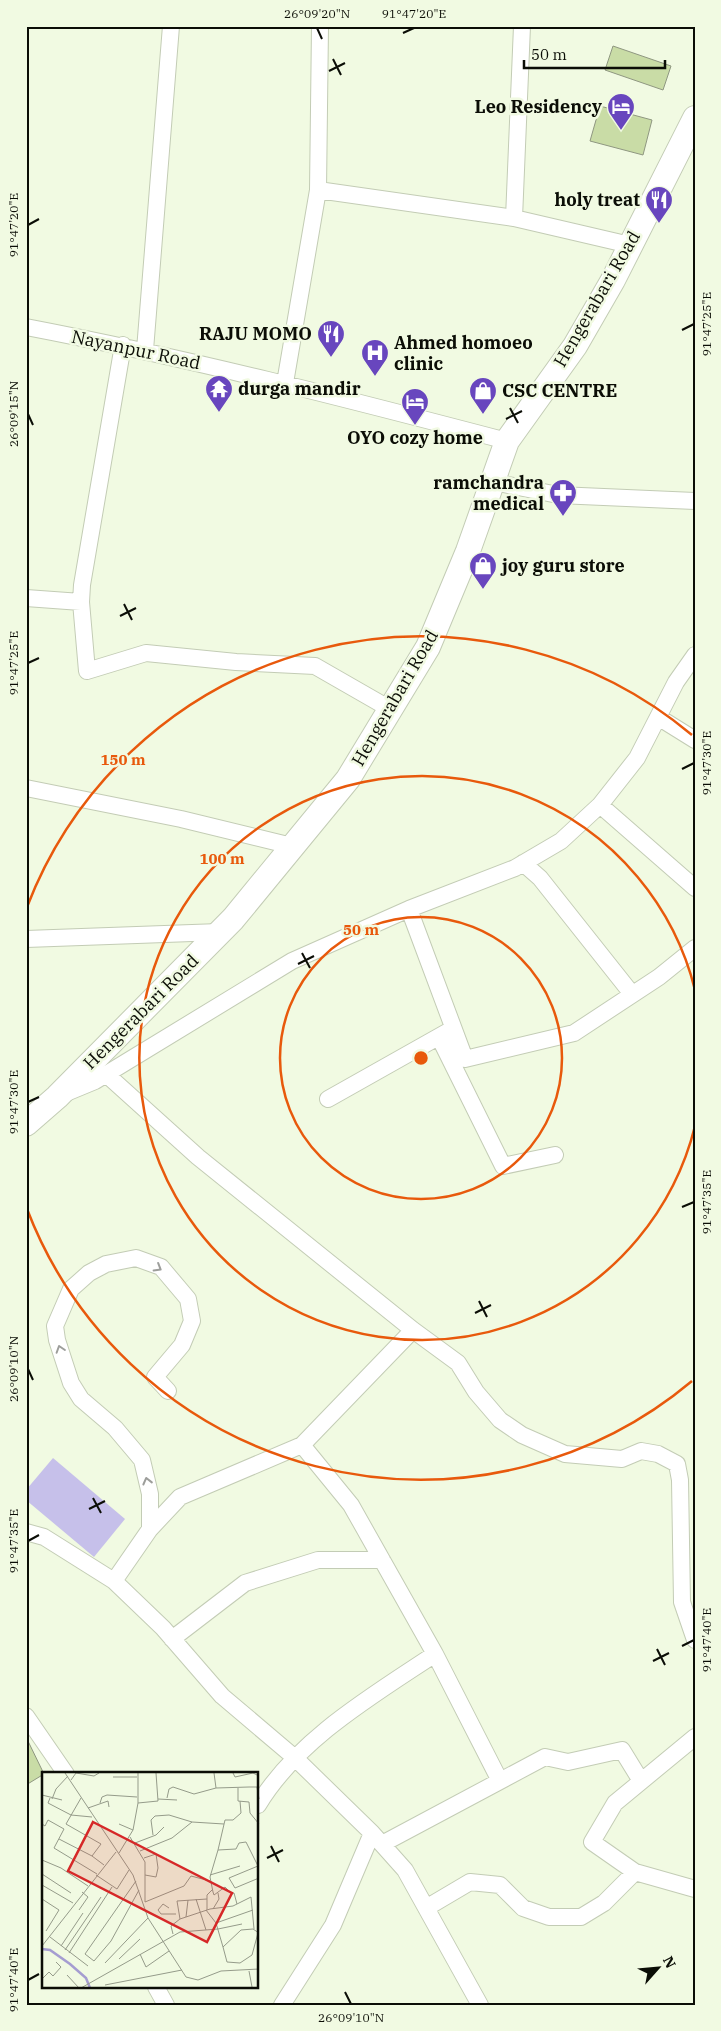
<svg xmlns="http://www.w3.org/2000/svg" width="721" height="2031" viewBox="0 0 721 2031" font-family="'IBM Plex Serif',serif">
<style>
.green{fill:#c6c0ea}
.building{fill:#c9dca6;stroke:#8f9781}
.lines{fill:none;stroke-linecap:round;stroke-linejoin:round}
.street-casing{stroke:#c3ccb5;stroke-width:18}
.secondary-casing{stroke:#c3ccb5;stroke-width:26}
.street{stroke:#fff;stroke-width:16}
.secondary{stroke:#fff;stroke-width:24}
.oneway{stroke:#9d9e9b}
.ticks{fill:none;stroke:#0b0d06;stroke-width:2}
.ring{fill:none;stroke:#e8590c;stroke-width:2.5}
.labels{text-anchor:middle;stroke-width:5;stroke-linejoin:round;paint-order:stroke}
.poi-label{font-size:18px;font-weight:bold;fill:#0b0d06;stroke:#f1fae2;text-anchor:end}
.street-label{font-size:18px;fill:#0b0d06;stroke:#f1fae2}
.inset-river{fill:none;stroke:#a59dd1;stroke-width:2.5}
.inset-road{fill:none;stroke:#959b8a;stroke-width:1}
.view{fill:#d62828;fill-opacity:0.15;stroke:#d62828;stroke-width:2.5}
.inset-edge{fill:none;stroke:#0b0d06;stroke-width:2.5}
.centre{fill:#e8590c;stroke:#f1fae2;stroke-width:2.5}
.ring-label{font-size:15px;text-anchor:middle;font-weight:bold;fill:#e8590c;stroke:#f1fae2;stroke-width:5;stroke-linejoin:round;paint-order:stroke}
.neatline{fill:none;stroke:#0b0d06;stroke-width:2}
.ticks-label{font-size:12px;text-anchor:middle;fill:#0b0d06}
</style>
<rect width="100%" height="100%" fill="#f1fae2"/>
<path class="green" d="M53,1458L125,1519L94,1557L26,1500V1490Z"/>
<path class="building" d="M613,46L671,66L663,90L605,70Z
M600,106L652,120L643,155L590,141Z
M26,1737L44,1774L26,1785Z"/>
<g class="lines">
<defs>
<path id="street" d="M318,190L320,26
M514,218L630,245
M26,327C188,358 347,399 507,441
M123,345L82,585L81,602L87,671L146,653L236,662L315,666L390,709
M145,350L171,26
M285,383L318,190L514,218L522,26
M494,482L558,495L695,501
M26,598L81,602
M658,717L695,740
M26,788L181,819L292,846
M600,805L695,888
M523,863L540,878L632,994
M409,909L465,1059L574,1033L659,977L695,948
M26,939L220,932
M439,1037L503,1166L555,1155
M106,1074L198,1157L413,1330L458,1363L476,1392L500,1420L522,1435L565,1454L622,1459L641,1451L658,1454L677,1464L680,1480L682,1602L695,1640
M66,1093L95,1081L292,961L409,909L515,868L561,841L600,805L637,758L676,682L695,655
M328,1099L447,1032
M302,1445L413,1330
M150,1529V1494L142,1460L115,1428L81,1399L71,1383L57,1340L55,1326L71,1289L89,1273L106,1264L136,1258L161,1267L188,1299L192,1321L182,1345L155,1377L168,1391
M26,1532L44,1537L114,1581L163,1628L222,1696L294,1757L372,1833L405,1870L480,2005
M114,1581L150,1529L180,1497L302,1445L351,1505L435,1654L500,1781
M172,1639L245,1583L318,1560H382
M26,1716L66,1774
M695,1737L615,1803L592,1842L635,1872L695,1889
M258,1805C298,1739 372,1696 435,1654
M382,1844L545,1757L568,1762L622,1750L641,1781
M426,1908L470,1882L500,1885L523,1908L549,1917H581L604,1903L635,1872
M156,1987L166,2005
M282,2005L333,1925L372,1833"/>
<path id="secondary" d="M26,1124L57,1097L233,919L348,779L428,647L468,551L507,441L575,346L613,280L695,118"/>
</defs>
<use href="#street" class="street-casing"/>
<use href="#secondary" class="secondary-casing"/>
<use href="#street" class="street"/>
<use href="#secondary" class="secondary"/>
</g>
<defs><path id="oneway-chevron" d="M-2-3.5L2.5 0L-2 3.5" fill="none" stroke-width="1.6" stroke-linecap="round" stroke-linejoin="round" transform="scale(1.25)"/></defs>
<g class="oneway">
<use href="#oneway-chevron" transform="translate(158 1268) rotate(31)"/>
<use href="#oneway-chevron" transform="translate(60 1349) rotate(-108)"/>
<use href="#oneway-chevron" transform="translate(147 1481) rotate(-104)"/>
</g>
<path class="ticks" d="M317,28L322,39M403,33L414,28M333,59L341,75M329,71L345,63M28,225L39,219M682,330L694,324M510,408L518,423M28,414L33,425M506,419L522,411M124,604L132,620M120,616L136,608M28,663L39,658M682,769L694,763M302,953L310,968M298,964L314,956M28,1102L39,1097M682,1207L694,1202M479,1301L487,1317M475,1313L491,1305M28,1369L33,1380M93,1498L101,1513M89,1509L105,1501M28,1541L39,1535M682,1646L694,1640M657,1649L665,1665M653,1661L669,1653M271,1846L279,1862M267,1858L283,1850M28,1980L39,1974M345,1992L351,2004"/>
<g class="ring">
<circle cx="421" cy="1058" r="141"/>
<path d="M695 1126A282 282 0 1 1 695 990"/>
<path d="M692 1381A422 422 0 0 1 27 1209M27 907A422 422 0 0 1 692 735"/>
</g>
<defs>
<symbol id="hotel-pin" viewBox="-11 -11 22 30"><path d="M0 17L-7.5 6A9.5 9.5 0 1 1 7.5 6Z" fill="#6846be" stroke="#f1fae2"/><path d="M-6-4.5h1.5V1H6V5H4.5V3h-9V5H-6ZM-4 0a1.8 1.8 0 1 1 3.6 0ZM.5 0V-2.5h3Q6-2.5 6 0Z" fill="#fff"/></symbol>
<symbol id="restaurant-pin" viewBox="-11 -11 22 30"><path d="M0 17L-7.5 6A9.5 9.5 0 1 1 7.5 6Z" fill="#6846be" stroke="#f1fae2"/><path d="M-5-6h1v4h1v-4h1v4h1v-4h1v5L-1.5 .5V6h-2V.5L-5-1ZM5-6V6H3V1.5H1.5Q1.5-4 5-6Z" fill="#fff"/></symbol>
<symbol id="hospital-pin" viewBox="-11 -11 22 30"><path d="M0 17L-7.5 6A9.5 9.5 0 1 1 7.5 6Z" fill="#6846be" stroke="#f1fae2"/><path d="M-5-5h3v3.5h4V-5h3V5h-3V1.5h-4V5h-3Z" fill="#fff"/></symbol>
<symbol id="temple-pin" viewBox="-11 -11 22 30"><path d="M0 17L-7.5 6A9.5 9.5 0 1 1 7.5 6Z" fill="#6846be" stroke="#f1fae2"/><path d="M0-6L5-2H3V0L6.5 2.5H4V6H1.5V3h-3V6H-4V2.5H-6.5L-3 0V-2H-5Z" fill="#fff"/></symbol>
<symbol id="shop-pin" viewBox="-11 -11 22 30"><path d="M0 17L-7.5 6A9.5 9.5 0 1 1 7.5 6Z" fill="#6846be" stroke="#f1fae2"/><path d="M-5-2.5h2.3a2.7 3.5 0 0 1 5.4 0H5L5.5 6h-11ZM-1.5-2.5h3a1.5 2.3 0 0 0-3 0Z" fill="#fff"/></symbol>
<symbol id="pharmacy-pin" viewBox="-11 -11 22 30"><path d="M0 17L-7.5 6A9.5 9.5 0 1 1 7.5 6Z" fill="#6846be" stroke="#f1fae2"/><path d="M-2-6h4v4h4v4h-4v4h-4v-4h-4v-4h4Z" fill="#fff"/></symbol>
</defs>
<g fill-rule="evenodd">
<use href="#hotel-pin" x="605" y="91" width="32" height="43"/>
<use href="#restaurant-pin" x="643" y="184" width="32" height="43"/>
<use href="#restaurant-pin" x="315" y="318" width="32" height="43"/>
<use href="#hospital-pin" x="359" y="337" width="32" height="43"/>
<use href="#temple-pin" x="203" y="373" width="32" height="43"/>
<use href="#shop-pin" x="467" y="375" width="32" height="43"/>
<use href="#hotel-pin" x="399" y="386" width="32" height="43"/>
<use href="#pharmacy-pin" x="547" y="477" width="32" height="43"/>
<use href="#shop-pin" x="467" y="550" width="32" height="43"/>
</g>
<g class="labels">
<g class="poi-label">
<text x="602" y="113">Leo Residency</text>
<text x="640" y="206">holy treat</text>
<text x="312" y="340">RAJU MOMO</text>
<text x="394" y="349" text-anchor="start">Ahmed homoeo<tspan x="394" dy="21">clinic</tspan></text>
<text x="238" y="395" text-anchor="start">durga mandir</text>
<text x="502" y="397" text-anchor="start">CSC CENTRE</text>
<text x="415" y="444" text-anchor="middle">OYO cozy home</text>
<text x="544" y="489">ramchandra<tspan x="544" dy="21">medical</tspan></text>
<text x="502" y="572" text-anchor="start">joy guru store</text>
</g>
<g class="street-label">
<text transform="translate(597 299) rotate(-60)" y="6">Hengerabari Road</text>
<text transform="translate(136 350) rotate(12)" y="6">Nayanpur Road</text>
<text transform="translate(395 698) rotate(-60)" y="6">Hengerabari Road</text>
<text transform="translate(141 1012) rotate(-45)" y="6">Hengerabari Road</text>
</g>
</g>
<g transform="translate(42 1772)">
<rect width="216" height="216" fill="#f1fae2"/>
<path class="inset-river" d="M0,177L8,178L28,192L44,206L48,216"/>
<path class="inset-road" d="M23,1L91,103L106,146L144,205L156,208L179,199L217,197M172,1L174,16M191,1L193,5L211,1L217,4M71,5H95M29,8L34,1L52,4L57,1M196,16V29L207,30L208,41L217,52M0,23L20,28M8,26L6,31L29,43L50,45M125,26L127,17L131,15L152,22L174,16L207,15H215L217,27M10,27L14,17L26,4M116,27L135,28M198,29L199,41L191,48H183L176,78L194,77L197,71L204,70L216,94L187,106L193,116L217,106M58,31L60,25L65,23L95,25M96,31L116,29L114,1M46,36L66,29L67,35M0,52L3,54L6,48L22,57M24,52L59,72L50,84L62,93M24,52L39,26M77,52L91,58M22,57L12,76L55,102M111,63L109,48L113,44L127,43L150,50M88,65L103,90V130M17,67L50,84M93,71L114,63L122,55M176,78L168,105L171,120L172,123L183,115L190,122L192,121L195,132M98,79L130,66L150,50L182,52M77,81L91,58L96,31V1M102,86L114,82L116,96L114,105L103,103M0,88L19,96L46,114M0,102L29,121M54,103L75,117L87,98M168,103L198,94M94,109L43,182L52,189L69,169L97,118M0,113L31,131M0,127L17,138L4,159M154,127L164,158M103,130L142,114L149,104L168,109M127,136L121,132L116,138L119,142H134M171,137L177,127L176,121M37,138L46,125L40,120M164,138L174,151L181,175L199,158L211,157L217,161M165,138V123L170,118M144,145L146,128M138,147L135,129L165,127M174,151L211,138M131,162L129,154L138,147L168,137L191,134L209,125L212,157M8,165L46,194M0,174L74,80M19,174L41,141M181,175L185,190L198,191L210,183L216,161M23,178L59,125M27,181L70,115M98,182L104,195L127,179M77,187L98,167M63,191L106,146M207,199L210,215M25,203L37,216M0,207L7,200L11,204L19,195L14,190M63,213L140,198M39,216L138,160L176,157L200,152"/>
<path class="view" d="M51,50L190,121L165,170L26,99Z"/>
<rect width="216" height="216" class="inset-edge"/>
</g>
<circle cx="421" cy="1058" r="8" class="centre"/>
<g class="ring-label">
<text x="123" y="765">150 m</text>
<text x="222" y="864">100 m</text>
<text x="361" y="935">50 m</text>
</g>
<rect width="721" height="2031" fill="none" stroke="#f1fae2" stroke-width="55"/>
<g transform="translate(658 1968) rotate(63)" stroke="#f1fae2" stroke-width="4" paint-order="stroke">
<path d="M0-4L9 19L0 12L-9 19Z" fill="#0b0d06"/>
<text y="-8" font-size="14" font-weight="bold" text-anchor="middle" fill="#0b0d06">N</text>
</g>
<path d="M524 60v8h141v-8" fill="none" stroke="#0b0d06" stroke-width="2.5"/>
<text x="531" y="60" font-size="15" fill="#0b0d06" stroke="#f1fae2" stroke-width="4" paint-order="stroke">50 m</text>
<rect x="28" y="28" width="666" height="1976" class="neatline"/>
<g class="ticks-label">
<text x="317" y="18">26°09'20"N</text>
<text x="414" y="18">91°47'20"E</text>
<text transform="translate(14 225) rotate(-90)" y="4">91°47'20"E</text>
<text transform="translate(707 324) rotate(-90)" y="4">91°47'25"E</text>
<text transform="translate(14 414) rotate(-90)" y="4">26°09'15"N</text>
<text transform="translate(14 663) rotate(-90)" y="4">91°47'25"E</text>
<text transform="translate(707 763) rotate(-90)" y="4">91°47'30"E</text>
<text transform="translate(14 1102) rotate(-90)" y="4">91°47'30"E</text>
<text transform="translate(707 1202) rotate(-90)" y="4">91°47'35"E</text>
<text transform="translate(14 1369) rotate(-90)" y="4">26°09'10"N</text>
<text transform="translate(14 1541) rotate(-90)" y="4">91°47'35"E</text>
<text transform="translate(707 1640) rotate(-90)" y="4">91°47'40"E</text>
<text transform="translate(14 1980) rotate(-90)" y="4">91°47'40"E</text>
<text x="351" y="2022">26°09'10"N</text>
</g>
</svg>
